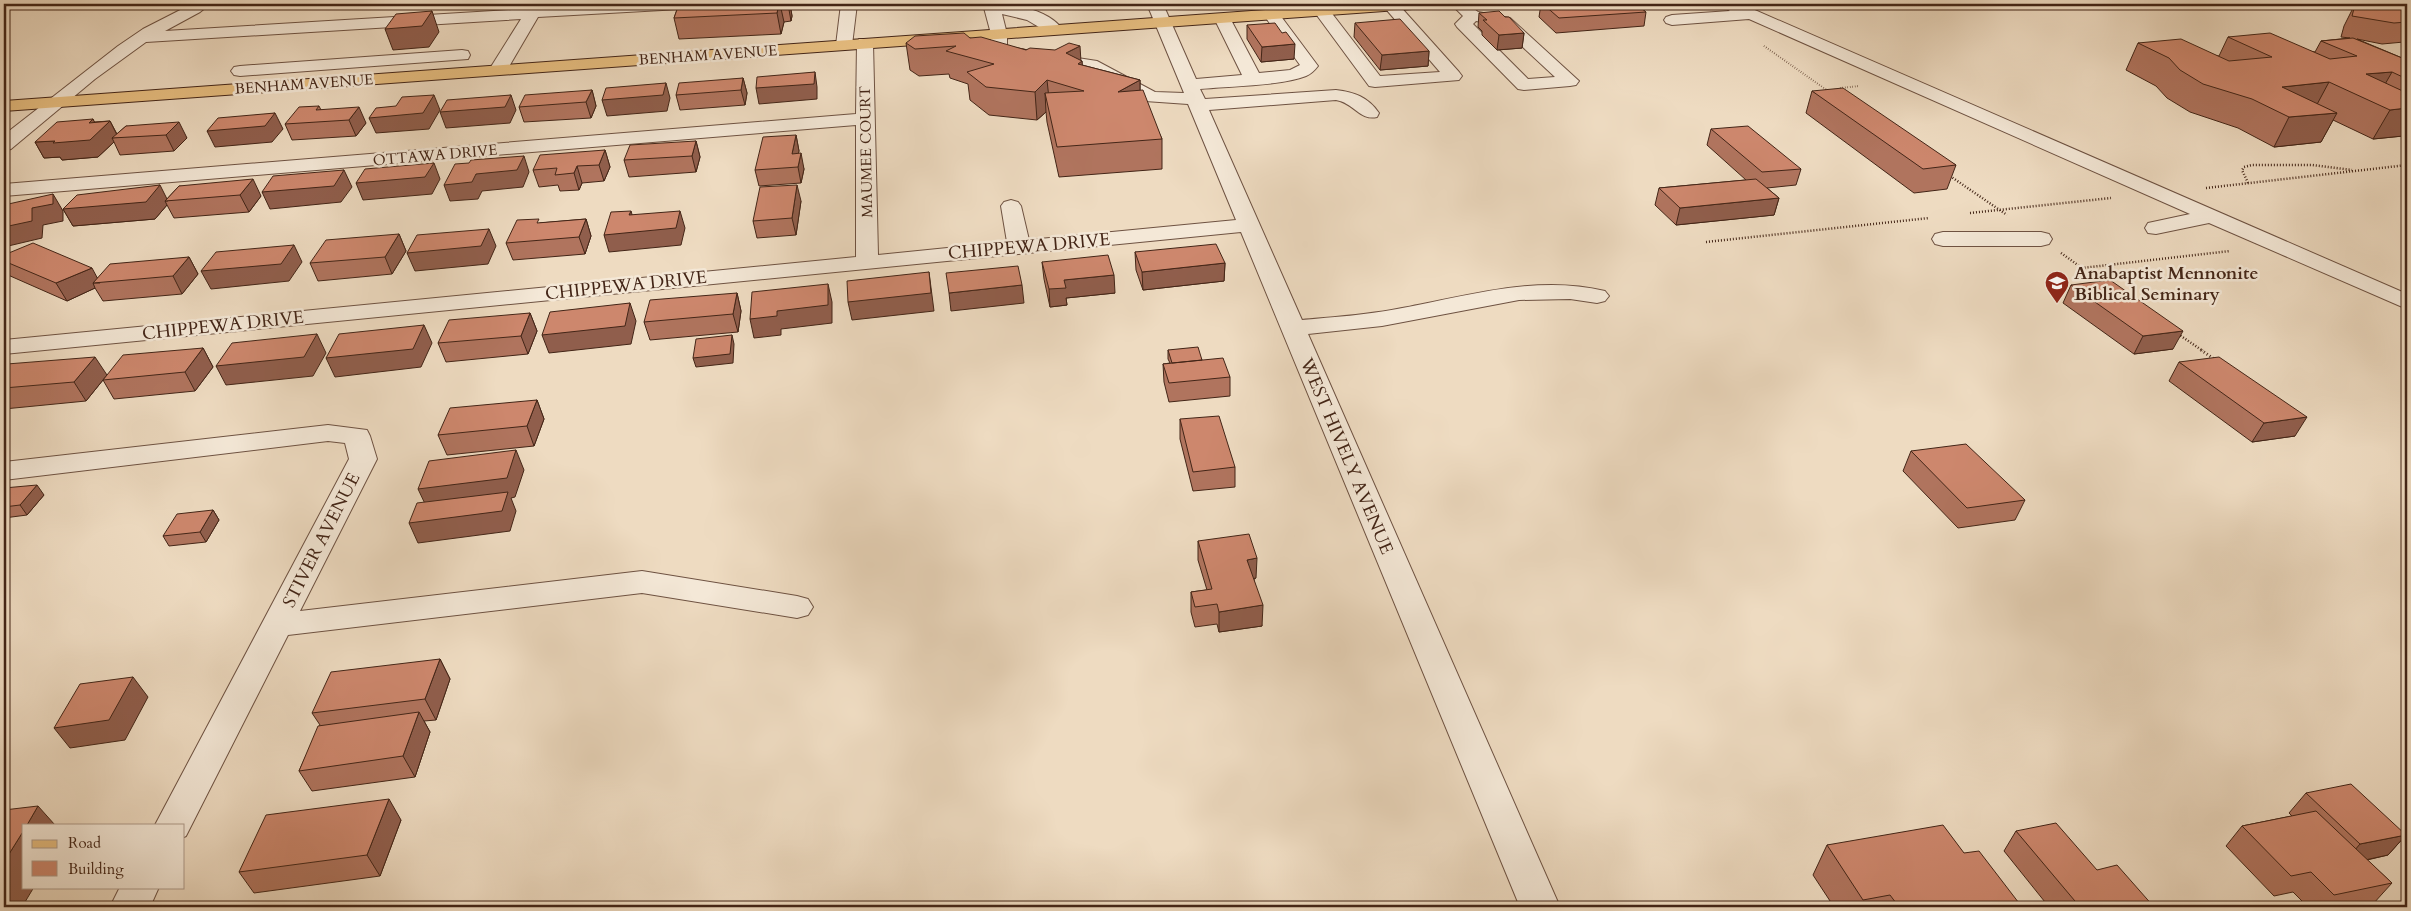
<svg xmlns="http://www.w3.org/2000/svg" width="2411" height="911" viewBox="0 0 2411 911" font-family="Cardo,serif">
<style>
.lines{fill:none;stroke-linecap:round;stroke-linejoin:round}
.minor-casing{stroke:#6e5242;stroke-width:2}
.major-casing{stroke:#432517;stroke-width:2}
.path-far2{stroke:#432517;stroke-width:2;stroke-dasharray:0.5 2;stroke-linecap:butt}
.path-far1{stroke:#432517;stroke-width:2.5;stroke-dasharray:1 2;stroke-linecap:butt}
.path{stroke:#432517;stroke-width:3;stroke-dasharray:1 2.5;stroke-linecap:butt}
.minor{fill:#f4e8d7;fill-rule:evenodd}
.major{fill:#e7be80;fill-rule:evenodd}
.wall{fill:#b0745e;stroke:#432517}
.shaded-wall{fill:#905e4c;stroke:#432517}
.building{fill:#cd876d;stroke:#432517}
.labels{text-anchor:middle;stroke-width:5;stroke-linejoin:round;paint-order:stroke}
.far-street-label{font-size:15px;fill:#432517;stroke:#f4e8d7}
.street-label{font-size:18px;fill:#432517;stroke:#f4e8d7}
.poi-label{font-size:18px;font-weight:bold;fill:#432517;stroke:#f4e8d7;text-anchor:start}
</style>
<rect width="100%" height="100%" fill="#eedbc1"/>
<filter id="stains"><feTurbulence type="fractalNoise" baseFrequency=".004" numOctaves="4"/><feColorMatrix values="0 0 0 0 .2 0 0 0 0 .09 0 0 0 0 .02 0 0 0 .5 -.17"/></filter>
<radialGradient id="worn" r=".72"><stop offset=".6" stop-color="#630" stop-opacity="0"/><stop offset="1" stop-color="#630" stop-opacity=".3"/></radialGradient>
<g class="lines">
<defs>
<path id="minor" d="M192,4H210L200,12L165,31L527,9L530,4H546L544,8L607,4H688L680,9L538,17L507,70L504,74H492L489,70L521,19L146,42L95,79L11,149L4,151V135L118,46L143,29Z
M841,4H857L852,45L850,49H838L836,45Z
M983,4C1007,2 1048,8 1063,30L1061,33H1049L1027,20L1002,14L1007,34V47L1097,61L1155,92L1184,93L1147,4H1163L1196,79L1242,75L1214,18L1216,15H1228L1230,18L1259,73L1290,70L1300,65L1263,14L1265,11H1277L1318,66C1315,70 1311,74 1306,76C1281,86 1229,86 1200,89L1205,99L1336,90C1354,92 1368,97 1379,113L1377,117C1360,121 1354,103 1336,100L1209,110L1302,320C1334,317 1366,315 1397,309C1465,297 1535,274 1605,291L1609,296L1605,301L1597,303L1570,299L1519,300L1382,326L1308,334L1560,907H1520L1241,232L4,354V340L856,257V125L4,196V184L856,114L857,43L859,39H871L873,43L878,255L1007,242L1001,206L1004,202L1011,200L1018,202L1021,206L1029,240L1236,220L1188,104L1145,101L1086,69L993,55L991,51V34Z
M1285,4H1302L1309,12L1301,17L1295,15Z
M1384,4H1398L1459,72L1462,76L1459,80L1375,87L1369,86L1313,10L1321,5L1327,7L1380,76L1440,72L1385,8Z
M1451,4H1468L1478,12L1510,18L1579,81L1576,85L1570,86L1524,90L1518,89L1457,27L1455,24L1463,16ZM1476,21L1499,25L1555,77L1528,79L1473,24Z
M1720,4H1741L2407,294V309L2209,223L2156,234L2148,233L2145,228L2148,223L2190,214L1749,19L1672,25L1666,23L1664,20L1666,17L1672,15L1730,11Z
M462,50L468,51L470,55L468,59L240,76L234,75L231,71L234,67L240,66Z
M1943,232H2041L2049,234L2052,239L2049,244L2041,246H1943L1935,244L1932,239L1935,234Z
M328,425L367,430L370,436L377,459L300,611L642,571L797,596L808,599L813,607L808,615L797,618L642,593L288,635L186,836L184,837V825H155L349,459L345,443L328,441L4,480V462Z
M120,887H159L150,907H110Z"/>
<path id="major" d="M1350,4H1420L1412,9L4,111V101Z"/>
</defs>
<use href="#minor" class="minor-casing"/>
<use href="#major" class="major-casing"/>
<path class="path-far2" d="M1520,5L1532,4
M1764,46L1828,91
M1840,88L1859,86"/>
<path class="path-far1" d="M1950,176L2007,215
M2248,183L2242,170L2244,167L2252,165H2312L2352,170
M2206,188L2407,165
M1970,213L2111,198
M1706,242L1929,218
M2061,253L2082,268
M2105,283L2082,268L2230,251
M2178,334L2203,351"/>
<path class="path" d="M2201,350L2214,359"/>
<use href="#minor" class="minor"/>
<use href="#major" class="major"/>
</g>
<path class="wall" d="M679,4H790L792,16L791,21L784,22L781,34L679,39L674,18Z
M1541,4H1636L1646,12L1644,26L1556,33L1539,17Z
M2355,4H2407V36L2404,42L2382,44L2357,39L2407,60V138L2403,136L2373,139L2333,120L2321,142L2274,147L2238,128L2190,112L2167,98L2156,86L2126,70L2138,43L2219,56L2228,37L2315,52L2321,41L2350,38L2341,37L2344,26Z
M1479,13L1524,33L1522,48L1497,50L1482,35V31L1478,27Z
M1355,23L1429,51L1428,66L1380,70L1354,37Z
M1247,25L1294,59L1261,62L1247,39Z
M970,38L1081,61H1082V65L1140,80V91L1162,139V169L1059,177L1047,122L1046,112L1037,120L989,115L970,100L968,84L950,78L949,74L919,76L910,70L906,43Z
M743,78L747,93L745,105L680,110L676,95Z
M592,90L596,106L591,118L524,122L519,107Z
M1812,91L1956,165L1947,189L1914,193L1806,113Z
M319,106L321,110L366,123L356,136L292,140L285,124Z
M93,119L94,122L110,121L117,134L126,126L187,138L174,151L120,155L114,142L98,157L62,160L60,157L44,158L35,142Z
M1711,129L1801,169L1796,185L1767,188L1779,198L1774,215L1676,225L1655,205L1659,188L1746,180L1707,145Z
M796,135L799,151L798,153L804,169L801,183L759,186L755,170Z
M696,141L700,157L696,172L629,177L624,160Z
M605,150L610,167L604,181L582,183L579,190L560,191L558,185L539,187L533,170Z
M179,186L261,196L249,212L174,218L167,205L155,219L73,226L63,209L167,199Z
M801,201L796,235L757,238L753,221Z
M586,219L591,236L585,254L513,260L506,243L540,223Z
M399,234L406,251L392,274L318,281L310,263Z
M1135,252L1225,263L1224,281L1143,290L1136,270Z
M4,255L98,278L189,257L198,274L182,294L103,301L95,288L67,301L8,275L4,268Z
M1042,262L1115,293L1066,298L1067,305L1050,307L1044,279Z
M2071,285L2173,349L2134,354L2063,303Z
M737,293L741,311L738,332L650,340L644,322Z
M530,313L537,331L528,354L446,362L438,343Z
M203,348L213,367L195,391L114,399L103,380L86,401L4,409V368L107,375Z
M1168,350L1202,360L1230,377V396L1169,402L1164,382L1163,364L1170,363L1168,359Z
M2179,362L2295,436L2252,442L2169,381Z
M537,400L544,419L534,446L447,455L438,435Z
M1180,419L1235,467V487L1193,491L1180,439Z
M1911,451L2025,500L2015,520L1958,528L1903,471Z
M4,488L44,495L27,515L4,518Z
M213,510L219,520L206,542L169,546L163,536Z
M1198,541L1256,578L1254,579L1262,626L1219,632L1217,624L1195,627L1191,612V592L1207,590L1198,560Z
M440,659L450,679L436,720L424,721L430,732L415,777L312,791L299,771L320,725L312,713Z
M2306,793L2406,835L2388,855L2367,860L2392,883L2373,904L2357,907H2308L2293,892L2274,896L2226,846L2242,826L2292,816L2289,813Z
M401,820L380,876L254,893L239,872Z
M2016,831L2097,870L2154,907H2049L2004,851Z
M1827,845L1964,853L2022,907H1834L1813,875Z"/>
<path class="shaded-wall" d="M779,4H780L784,22L781,34L777,13Z
M788,4H790L792,16L791,21Z
M432,11L439,32L429,47L393,50L385,29Z
M1524,33L1522,48L1497,50L1499,35Z
M1295,44L1294,59L1261,62L1262,47Z
M1080,46L1081,62L1082,61L1084,89L1066,53Z
M1429,51L1428,66L1380,70L1382,55Z
M815,72L817,87V99L759,104L756,88Z
M2392,72L2376,100L2366,74Z
M743,78L747,93L745,105L741,90Z
M1047,80L1050,108L1045,93L1046,112L1037,120L1035,92Z
M1140,80V108L1118,92Z
M2329,82L2314,110L2282,87Z
M666,83L670,98L667,111L607,116L602,100Z
M592,90L596,106L591,118L586,102Z
M434,95L440,110L429,129L376,133L369,118Z
M511,95L516,110L510,123L446,128L440,112Z
M359,107L366,123L356,136L349,120Z
M2407,108V129L2403,136L2373,139L2390,110Z
M275,113L283,129L272,142L215,147L207,131Z
M2337,113L2321,142L2274,147L2289,117Z
M93,119L99,131L110,121L118,137L112,138L114,142L98,157L62,160L60,157L44,158L35,142L55,141L89,123Z
M179,122L187,138L174,151L166,135Z
M796,135L799,151L796,167L792,154Z
M696,141L700,157L696,172L692,156Z
M605,150L610,167L604,181L599,165Z
M801,153L804,169L801,183L798,167Z
M524,156L529,172L523,187L482,191L478,199L450,201L444,185L476,174Z
M434,163L440,179L432,194L363,200L356,183Z
M577,166L582,183L579,190L574,173Z
M344,170L352,187L341,202L270,209L262,192Z
M253,179L261,196L249,212L240,195Z
M160,185L168,201H165L167,205L155,219L73,226L63,209Z
M797,185L801,201L796,235L792,218Z
M53,194L63,211V221L43,225L42,238L4,247V227Z
M1779,198L1774,215L1676,225L1680,208Z
M631,211L636,228L680,211L685,228L681,245L609,252L604,235L629,215Z
M586,219L591,236L585,254L579,237Z
M489,229L496,246L488,264L415,271L407,253Z
M399,234L406,251L392,274L385,257Z
M294,245L302,262L289,281L211,289L201,271Z
M189,257L198,274L182,294L173,276Z
M1225,263L1224,281L1143,290L1142,272Z
M92,268L100,283H93L95,288L67,301L56,283Z
M929,272L934,311L852,320L848,302Z
M1114,275L1115,293L1066,298L1067,305L1050,307L1049,289L1064,280Z
M828,284L832,302V323L781,329V335L754,338L750,319L777,311Z
M1022,285L1024,303L951,311L949,293Z
M737,293L741,311L738,332L733,314Z
M630,303L636,321L631,344L549,353L542,335Z
M530,313L537,331L528,354L521,336Z
M424,325L432,343L421,367L335,377L326,358Z
M2183,331L2173,349L2134,354L2143,336Z
M317,334L326,353L313,376L226,385L216,366Z
M732,335L734,344L733,363L696,367L693,358Z
M203,348L213,367L195,391L185,372Z
M95,357L107,375L86,401L74,382Z
M537,400L544,419L534,446L527,426Z
M2307,417L2295,436L2252,442L2264,423Z
M516,450L524,470L515,497L511,498L516,511L510,531L418,543L409,523L427,508L418,489Z
M37,485L44,495L27,515L20,505Z
M213,510L219,520L206,542L200,532Z
M1257,558L1256,578L1247,580V560Z
M1263,605L1262,626L1219,632V612Z
M440,659L450,679L436,720L425,699Z
M133,677L148,697L125,740L70,748L54,728Z
M419,712L430,732L415,777L403,756Z
M389,799L401,820L380,876L367,855Z
M38,806L55,825H27Z
M24,830V887H34L22,907H4V862Z
M2406,835L2388,855L2342,865L2360,844Z"/>
<path class="building" d="M679,4H779L777,13L674,18Z
M1543,4H1636L1646,12L1559,18Z
M2360,4H2407V22L2394,23L2352,16L2355,5L2360,6Z
M432,11L422,26L385,29L396,14Z
M1499,11L1505,17H1509L1524,33L1499,35L1483,20H1487L1479,13Z
M1400,19L1429,51L1382,55L1355,23Z
M1275,23L1282,33L1286,32L1295,44L1262,47L1247,25Z
M964,33L970,38L981,37L1026,50L1030,48L1055,50L1069,43L1080,46L1066,53L1082,61L1078,64L1140,80L1118,92L1143,90L1162,139L1057,147L1045,93L1084,91L1047,80L1035,92L986,87L967,72L994,64L946,51L956,46L915,49L906,43L915,36Z
M2270,33L2330,59L2357,56L2321,41L2353,38L2407,60V79L2392,72L2366,74L2407,93V108L2390,110L2329,82L2282,87L2337,113L2289,117L2252,99L2203,84L2180,70L2169,58L2138,43L2181,39L2229,61L2272,57L2228,37Z
M815,72L814,84L756,88L757,77Z
M743,78L741,90L676,95L679,83Z
M666,83L663,95L602,100L606,88Z
M1843,88L1956,165L1923,169L1812,91Z
M592,90L586,102L519,107L525,95Z
M434,95L423,113L369,118L376,108L396,106L402,97Z
M511,95L505,107L440,112L447,100Z
M319,106L316,110L359,107L349,120L285,124L299,107Z
M275,113L265,126L207,131L218,118Z
M93,119L89,123L110,121L90,140L53,143L55,141L35,142L57,122Z
M179,122L166,135L112,138L126,126Z
M1748,126L1801,169L1762,172L1711,129Z
M796,135L792,154L801,153L798,167L755,170L763,137Z
M696,141L692,156L624,160L630,145Z
M605,150L599,165L577,166L574,173L555,175L557,168L533,170L540,155Z
M524,156L517,170L476,174L472,182L444,185L455,164L469,163L471,160Z
M434,163L425,177L356,183L365,169Z
M344,170L334,186L262,192L273,176Z
M253,179L240,195L165,201L179,186Z
M1756,179L1779,198L1680,208L1659,188Z
M160,185L146,202L63,209L77,195Z
M797,185L792,218L753,221L760,187Z
M53,194V204L32,208V221L4,227V205Z
M631,211L629,215L680,211L676,228L604,235L611,212Z
M539,219L537,223L586,219L579,237L506,243L517,220Z
M489,229L481,246L407,253L417,235Z
M399,234L385,257L310,263L326,240Z
M33,243L92,268L56,283L4,261V255Z
M1216,244L1225,263L1142,272L1135,252Z
M294,245L281,264L201,271L216,252Z
M1108,255L1114,275L1064,280L1066,288L1049,289L1042,262Z
M189,257L173,276L93,283L110,264Z
M1018,266L1022,285L949,293L946,273Z
M929,272L931,293L848,302L847,281Z
M2110,280L2183,331L2143,336L2071,285Z
M828,284V305L777,311V316L750,319L752,292Z
M737,293L733,314L644,322L650,300Z
M630,303L625,326L542,335L550,312Z
M530,313L521,336L438,343L449,320Z
M424,325L413,349L326,358L339,334Z
M317,334L304,357L216,366L232,343Z
M732,335L730,354L693,358L696,339Z
M1198,347L1202,360L1172,363L1168,350Z
M203,348L185,372L103,380L123,355Z
M95,357L74,382L4,388V368L7,364Z
M2219,357L2307,417L2264,423L2179,362Z
M1223,358L1230,377L1169,383L1163,364Z
M537,400L527,426L438,435L450,408Z
M1219,416L1235,467L1193,472L1180,419Z
M1966,444L2025,500L1967,508L1911,451Z
M516,450L507,478L418,489L429,461Z
M37,485L20,505L4,507V488Z
M508,492L502,511L409,523L417,503Z
M213,510L200,532L163,536L177,514Z
M1249,534L1257,558L1247,560L1263,605L1219,612L1217,604L1195,607L1191,592L1212,589L1198,541Z
M440,659L425,699L312,713L331,672Z
M133,677L109,720L54,728L80,684Z
M419,712L403,756L299,771L318,726Z
M2351,784L2406,835L2360,844L2306,793Z
M389,799L367,855L239,872L266,815Z
M38,806L27,825H24V830L4,862V810Z
M2316,811L2392,883L2334,895L2311,872L2291,876L2242,826Z
M2056,823L2097,870L2117,865L2154,907H2080L2016,831Z
M1943,825L1964,853L1979,851L2022,907H1956L1954,904L1938,907H1899L1890,895L1863,900L1827,845Z"/>
<defs>
<symbol id="university-pin" viewBox="-11 -11 22 30"><path d="M0 17L-7.5 6A9.5 9.5 0 1 1 7.5 6Z" fill="#8f2418" stroke="#f4e8d7"/><path d="M0-5L7-2L0 1L-7-2ZM-4 1L0 2.5L4 1V4Q0 6-4 4Z" fill="#fff"/></symbol>
</defs>
<g fill-rule="evenodd">
<use href="#university-pin" x="2043" y="269" width="28" height="38"/>
</g>
<g class="labels">
<g class="far-street-label">
<text transform="translate(708 55) rotate(-4)" y="5">BENHAM AVENUE</text>
<text transform="translate(304 84) rotate(-4)" y="5">BENHAM AVENUE</text>
<text transform="translate(866 152) rotate(-91)" y="5">MAUMEE COURT</text>
<text transform="translate(435 155) rotate(-5)" y="5">OTTAWA DRIVE</text>
</g>
<g class="street-label">
<text transform="translate(1029 246) rotate(-5)" y="6">CHIPPEWA DRIVE</text>
<text transform="translate(626 285) rotate(-6)" y="6">CHIPPEWA DRIVE</text>
<text transform="translate(223 325) rotate(-6)" y="6">CHIPPEWA DRIVE</text>
<text transform="translate(1347 456) rotate(67)" y="6">WEST HIVELY AVENUE</text>
<text transform="translate(321 540) rotate(-63)" y="6">STIVER AVENUE</text>
</g>
<g class="poi-label">
<text x="2074" y="279">Anabaptist Mennonite<tspan x="2074" dy="21">Biblical Seminary</tspan></text>
</g>
</g>
<rect width="2411" height="911" fill="none" stroke="#eedbc1" stroke-width="20"/>
<rect x="5" y="5" width="2401" height="901" fill="none" stroke="#432517" stroke-width="2.5"/>
<rect x="10" y="10" width="2391" height="891" fill="none" stroke="#432517"/>
<rect x="22" y="824" width="162" height="65" fill="#f4e8d7" stroke="#ad9a8a"/>
<rect x="32" y="840" width="25" height="8" fill="#e7be80" stroke="#ad9a8a"/>
<text x="68" y="848" font-size="15" fill="#432517">Road</text>
<rect x="32" y="861" width="25" height="15" fill="#cd876d" stroke="#ad9a8a"/>
<text x="68" y="874" font-size="15" fill="#432517">Building</text>
<rect width="100%" height="100%" filter="url(#stains)"/>
<rect width="100%" height="100%" fill="url(#worn)"/>
</svg>
